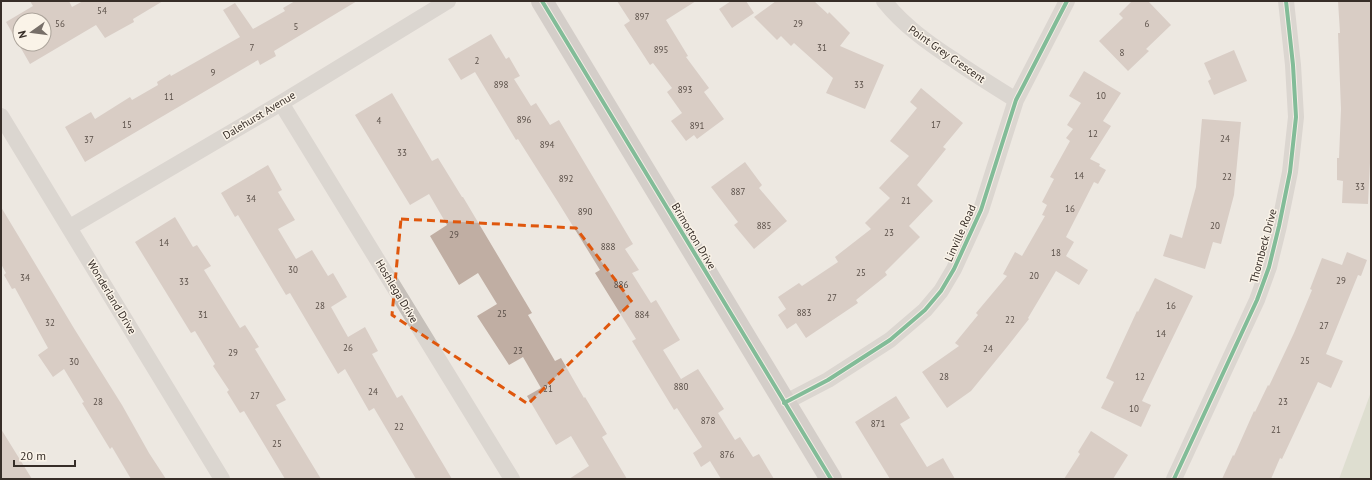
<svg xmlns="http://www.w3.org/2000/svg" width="1372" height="480" viewBox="0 0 1372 480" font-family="'PT Sans',sans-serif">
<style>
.green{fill:#cdd3bb}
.building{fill:#c0aea3;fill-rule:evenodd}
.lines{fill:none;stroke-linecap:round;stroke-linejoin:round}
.street{stroke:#c6c0ba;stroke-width:16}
.secondary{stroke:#b7b0aa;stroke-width:22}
.cycleway-casing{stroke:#faf3e8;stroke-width:6}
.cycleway{stroke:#00873e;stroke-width:4}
.marked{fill:none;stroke:#df570d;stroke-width:3;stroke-dasharray:8 5;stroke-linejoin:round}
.labels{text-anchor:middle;stroke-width:3;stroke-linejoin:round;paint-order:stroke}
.number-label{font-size:9px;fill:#594e47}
.street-label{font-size:11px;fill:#372e28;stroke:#faf3e8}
</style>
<rect width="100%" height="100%" fill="#ede8e1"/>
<path class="green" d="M1371,392V479H1339Z"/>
<path class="building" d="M30,1H69L72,7L83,1H163L133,19L134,22L105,38L96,25L30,64L6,22L33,6ZM20,20H44V44H20Z
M295,1H357L274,51L276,56L260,65L258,60L85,162L65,127L91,112L95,119L130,97L132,100L158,85L157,82L170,74L171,76L240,37L223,10L235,3L253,29L285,11L283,8Z
M617,1H696L666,20L688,56L686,57L709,88L704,92L724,119L697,139L694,135L686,141L671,121L682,113L667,92L672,88L653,63L650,65L624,25L630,21Z
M731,1H746L754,13L732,28L719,9Z
M776,1H814L828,14L829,12L850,33L840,46L884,65L865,109L826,93L833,78L794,43L791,46L781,36L777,40L754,17Z
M1132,1H1148L1171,25L1146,49L1149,51L1128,71L1099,41L1123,18L1119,14Z
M1338,1H1371V142L1368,204L1342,203L1343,181L1337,180V158H1339L1341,109L1338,33H1340Z
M491,34L506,59L509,57L520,76L514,79L531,106L536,103L550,125L559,120L633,244L625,249L639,270L632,273L651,303L656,300L680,340L663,350L681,379L698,369L724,409L718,413L735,440L740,437L753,457L759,454L774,479H721L710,461L701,467L693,453L702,447L701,445L677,408L674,410L632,341L636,339L595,273L600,270L558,202L518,139L516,140L475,72L461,80L448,59Z
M1234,50L1247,81L1214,95L1208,81L1211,79L1204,63Z
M1084,71L1121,93L1103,121L1111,126L1090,159L1100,164L1099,166L1106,170L1098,184L1094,182L1066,237L1074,242L1066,256L1088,270L1079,285L1056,271L1028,318L1029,319L1007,347L971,391L947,408L922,372L959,346L955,343L978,315L976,313L1007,276L1003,274L1015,252L1022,256L1045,216L1042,215L1047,205L1042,202L1054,179L1050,177L1070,141L1066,138L1073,129L1067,125L1081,103L1069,96Z
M921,88L963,123L943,147L946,149L917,185L933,201L909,226L920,237L885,272L887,275L856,300L858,303L806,338L796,323L787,329L778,315L786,309L778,297L799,283L802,286L838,262L835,257L871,229L865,223L890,198L879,188L909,156L890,141L917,108L910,102Z
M392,93L432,161L438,158L462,197H463L532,313L528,315L555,361L561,358L584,398L585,397L607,434L602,437L627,479H569L589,466L571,436L556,445L527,396L541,388L523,357L509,365L477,316L497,304L478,273L459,285L430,236L447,225L429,194L410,205L355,115Z
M1202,119L1241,122L1234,195L1221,244L1213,242L1205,269L1163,256L1170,234L1182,238L1196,187Z
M745,162L762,185L759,188L787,221L754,249L734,225L738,222L711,187Z
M268,165L282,190L278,192L295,220L278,229L296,259L312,250L328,276L333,273L347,297L331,307L340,323L348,337L365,327L378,351L372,354L397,398L402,395L452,479H416L374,408L369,411L345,369L338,374L290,293L286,295L238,215L235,217L221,193Z
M1,207L75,330L122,405L149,453L166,479H131L112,447L110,449L82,403L84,402L64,369L53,377L38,355L48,348L15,288L12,289L4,275L6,273L1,264Z
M175,217L193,247L197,245L211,266L204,270L240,328L245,325L259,347L255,349L286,400L276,405L321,479H285L244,411L240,413L227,392L229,390L213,366L215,364L195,331L191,333L135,242Z
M1347,252L1367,260L1361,276L1358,275L1326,354L1343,361L1331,388L1318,382L1282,459L1280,458L1271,479H1222L1233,455L1234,456L1254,411L1255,412L1268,385L1269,386L1294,333L1312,290L1310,289L1322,258L1342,265Z
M1155,278L1193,296L1142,401L1151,405L1141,427L1101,408L1114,382L1106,378L1137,311L1138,312Z
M896,396L910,418L900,424L927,467L943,458L955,479H890L855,422Z
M1,429L32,479H1Z
M1091,431L1128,455L1113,479H1064L1080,454L1078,452Z"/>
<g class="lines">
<path class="street" d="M884,1C903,25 928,43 954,60C974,74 995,87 1016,100
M281,103L512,479
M1,116L222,479
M70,227L281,103L448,1
M784,403L828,380L890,340L925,310L941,291L954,269L981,210L1016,100L1067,1
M1174,479L1257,300L1269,267L1279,226L1290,172L1296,117L1293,65L1286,1"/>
<path class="secondary" d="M542,1L831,479"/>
<defs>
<path id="cycleway" d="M542,1L831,479
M784,403L828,380L890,340L925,310L941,291L954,269L981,210L1016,100L1067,1
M1174,479L1257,300L1269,267L1279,226L1290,172L1296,117L1293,65L1286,1"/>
</defs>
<use href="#cycleway" class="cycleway-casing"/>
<use href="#cycleway" class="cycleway"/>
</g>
<path d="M0 0H1372V480H0ZM401,219L576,228L632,302L528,404L392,315Z" fill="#ede8e1" fill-opacity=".55" fill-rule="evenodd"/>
<path class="marked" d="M401,219L576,228L632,302L528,404L392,315Z"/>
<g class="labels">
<g class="number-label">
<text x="102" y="14">54</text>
<text x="642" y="20">897</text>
<text x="60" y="27">56</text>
<text x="798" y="27">29</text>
<text x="1147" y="27">6</text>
<text x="296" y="30">5</text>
<text x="252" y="51">7</text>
<text x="822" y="51">31</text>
<text x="661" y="53">895</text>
<text x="1122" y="56">8</text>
<text x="477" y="64">2</text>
<text x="213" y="76">9</text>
<text x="501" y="88">898</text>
<text x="859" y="88">33</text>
<text x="685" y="93">893</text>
<text x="1101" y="99">10</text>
<text x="169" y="100">11</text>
<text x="524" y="123">896</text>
<text x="379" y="124">4</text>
<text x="127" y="128">15</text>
<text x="936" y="128">17</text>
<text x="697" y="129">891</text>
<text x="1093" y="137">12</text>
<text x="1225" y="142">24</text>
<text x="89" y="143">37</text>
<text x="547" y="148">894</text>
<text x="402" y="156">33</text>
<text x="1079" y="179">14</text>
<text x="1227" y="180">22</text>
<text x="566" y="182">892</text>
<text x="1360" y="190">33</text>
<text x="738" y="195">887</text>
<text x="251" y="202">34</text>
<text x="906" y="204">21</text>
<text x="1070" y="212">16</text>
<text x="585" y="215">890</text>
<text x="764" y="229">885</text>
<text x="1215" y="229">20</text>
<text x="889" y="236">23</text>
<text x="454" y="238">29</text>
<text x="164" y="246">14</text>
<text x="608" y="250">888</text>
<text x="1056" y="256">18</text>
<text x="293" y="273">30</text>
<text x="861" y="276">25</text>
<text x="1034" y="279">20</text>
<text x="25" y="281">34</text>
<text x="1341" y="284">29</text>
<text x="184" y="285">33</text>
<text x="621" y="288">886</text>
<text x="832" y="301">27</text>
<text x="320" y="309">28</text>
<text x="1171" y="309">16</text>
<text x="804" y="316">883</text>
<text x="502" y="317">25</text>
<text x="203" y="318">31</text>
<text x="642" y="318">884</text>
<text x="1010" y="323">22</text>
<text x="50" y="326">32</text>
<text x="1324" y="329">27</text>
<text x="1161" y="337">14</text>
<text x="348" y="351">26</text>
<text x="988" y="352">24</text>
<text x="518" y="354">23</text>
<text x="233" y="356">29</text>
<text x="1305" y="364">25</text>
<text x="74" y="365">30</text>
<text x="944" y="380">28</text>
<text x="1140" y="380">12</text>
<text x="681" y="390">880</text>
<text x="548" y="392">21</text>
<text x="373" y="395">24</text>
<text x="255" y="399">27</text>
<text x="98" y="405">28</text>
<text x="1283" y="405">23</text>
<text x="1134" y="412">10</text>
<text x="708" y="424">878</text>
<text x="878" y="427">871</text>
<text x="399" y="430">22</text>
<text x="1276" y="433">21</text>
<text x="277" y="447">25</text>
<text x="727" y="458">876</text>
</g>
<g class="street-label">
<text transform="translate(947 54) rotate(35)" y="4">Point Grey Crescent</text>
<text transform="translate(259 115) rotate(-31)" y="4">Dalehurst Avenue</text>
<text transform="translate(960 233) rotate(-66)" y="4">Linville Road</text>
<text transform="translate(694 236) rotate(59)" y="4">Brimorton Drive</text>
<text transform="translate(1263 246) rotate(-75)" y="4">Thornbeck Drive</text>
<text transform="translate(397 291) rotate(59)" y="4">Hoshlega Drive</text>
<text transform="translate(112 297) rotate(59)" y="4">Wonderland Drive</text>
</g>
</g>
<rect width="1372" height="480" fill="none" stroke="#372e28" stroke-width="4"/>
<g transform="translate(32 32) rotate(256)"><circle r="19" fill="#faf3e8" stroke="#aca49b"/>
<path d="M0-3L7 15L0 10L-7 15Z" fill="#776f69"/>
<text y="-6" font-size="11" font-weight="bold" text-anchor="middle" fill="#372e28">N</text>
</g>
<path d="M14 460v6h61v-6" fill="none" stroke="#372e28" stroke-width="2"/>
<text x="20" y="460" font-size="12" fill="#372e28" stroke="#faf3e8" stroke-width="3" paint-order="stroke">20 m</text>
</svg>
